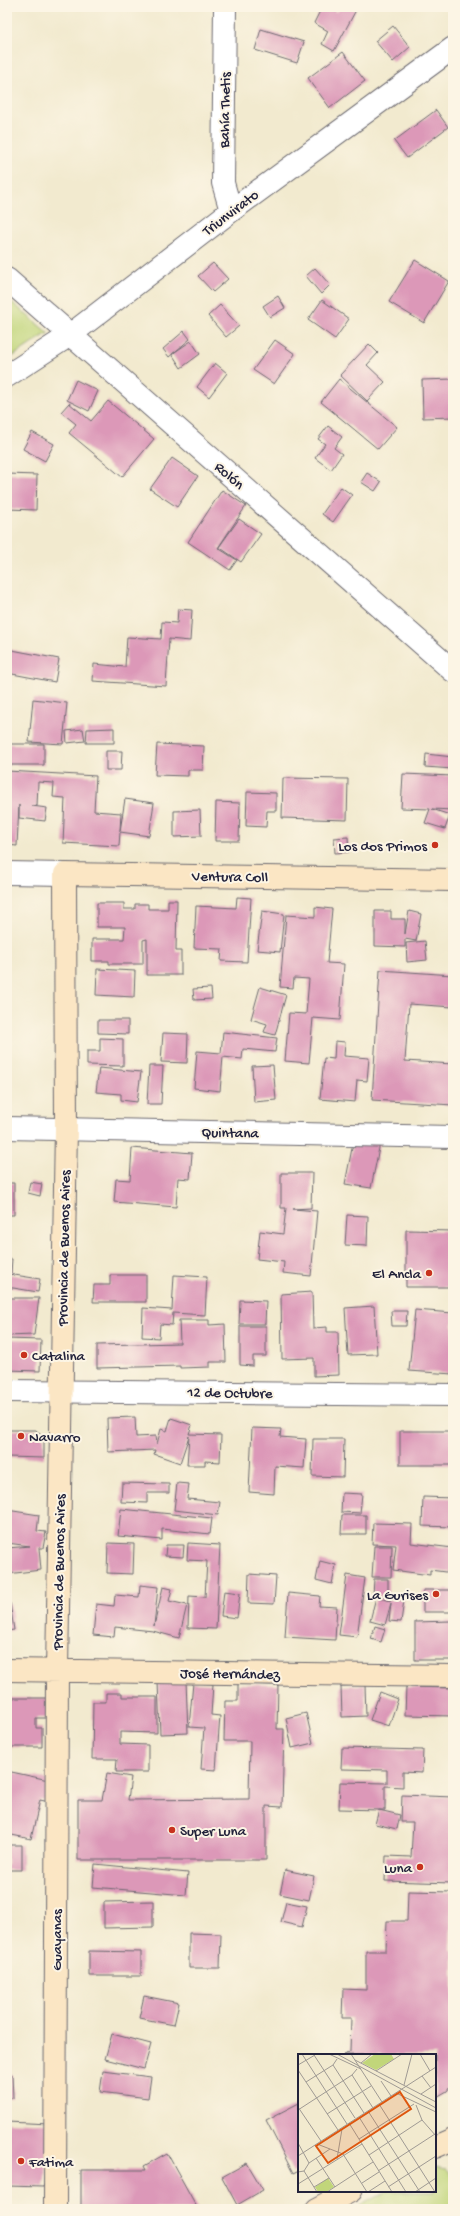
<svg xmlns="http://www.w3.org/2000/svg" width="460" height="2216" viewBox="0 0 460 2216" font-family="'Gochi Hand',sans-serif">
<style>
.green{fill:#c1d67a;stroke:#727c5a}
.building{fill:#dc98b8}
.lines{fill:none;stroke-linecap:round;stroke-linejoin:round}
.street-casing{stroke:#6b686f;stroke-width:24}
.secondary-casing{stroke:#6b686f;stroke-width:24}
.street{stroke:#fff;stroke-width:22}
.secondary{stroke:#fbe6c4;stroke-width:22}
.poi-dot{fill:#c8321e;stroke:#fcf5e5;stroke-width:1.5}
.labels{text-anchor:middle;stroke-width:4;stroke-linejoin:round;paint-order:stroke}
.street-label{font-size:15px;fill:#22223b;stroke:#fcf5e5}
.poi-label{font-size:15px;fill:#22223b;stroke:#fcf5e5;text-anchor:end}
.inset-road{fill:none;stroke:#9f9a94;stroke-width:1}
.view{fill:#de560e;fill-opacity:0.15;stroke:#de560e;stroke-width:2}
.inset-edge{fill:none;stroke:#22223b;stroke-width:2}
</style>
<rect width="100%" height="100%" fill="#fcf5e5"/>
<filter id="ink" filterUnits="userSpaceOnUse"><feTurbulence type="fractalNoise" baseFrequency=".025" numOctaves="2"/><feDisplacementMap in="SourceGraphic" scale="8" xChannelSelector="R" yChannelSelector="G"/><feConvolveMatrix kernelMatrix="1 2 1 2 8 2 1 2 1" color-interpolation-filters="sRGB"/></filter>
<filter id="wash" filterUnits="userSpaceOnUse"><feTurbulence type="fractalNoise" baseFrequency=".012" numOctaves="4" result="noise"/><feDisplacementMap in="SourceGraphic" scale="16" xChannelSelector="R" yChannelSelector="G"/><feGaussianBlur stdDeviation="0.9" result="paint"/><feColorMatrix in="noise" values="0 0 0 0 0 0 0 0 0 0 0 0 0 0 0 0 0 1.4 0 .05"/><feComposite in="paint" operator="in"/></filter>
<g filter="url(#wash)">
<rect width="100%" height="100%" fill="#f2eacf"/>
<path class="green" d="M7,298L48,333L7,360Z
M435,2167L446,2169L453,2177V2209H354L387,2191H435Z"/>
<g id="blocks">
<path class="building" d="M322,7H328L337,12L340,7H350L356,10L334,51L322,44L328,31L314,23Z
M393,26L410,47L393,62L375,41Z
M261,29L304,42L297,63L255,50Z
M343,52L365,81L330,108L308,78Z
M436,110L448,127L407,158L394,141Z
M415,260L449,281L424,323L389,302Z
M213,263L228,279L213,292L198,276Z
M315,268L330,285L321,294L306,276Z
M278,296L285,308L270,317L263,306Z
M322,300L349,319L335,339L308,320Z
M220,305L239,326L226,337L208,316Z
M184,331L190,339L169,357L163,349Z
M275,340L295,354L274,384L253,370Z
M191,341L200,354L181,368L172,354Z
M369,344L378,353L367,365L385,382L367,401L340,375Z
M215,363L227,373L209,397L197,387Z
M339,379L397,427L378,449L321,402Z
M453,379V417L423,418L422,380Z
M76,380L98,391L89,411L67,400Z
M108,401L154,439L122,477L69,433L76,424L61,412L69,403L91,421Z
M328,426L342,437L334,448L342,454L331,470L315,458L325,444L318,439Z
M32,432L54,444L45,461L23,449Z
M172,458L198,476L177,507L150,489Z
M367,473L381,482L375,491L361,482Z
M7,474L37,475L36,510L7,509Z
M341,487L352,495L333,522L322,514Z
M222,490L246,506L218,548L237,560L230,570L188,542Z
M239,519L261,534L241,562L219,547Z
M178,609L192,610L190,641L169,639L166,686L93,681L94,664L125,667L127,637L161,639L162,622L177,623Z
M7,649L59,659L55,682L7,673Z
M33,699L67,703L63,744L29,742Z
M114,728V743H86L87,729Z
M83,729L85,741L67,743L66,731Z
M7,744H44V765H7Z
M157,744L204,746L203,770H188V776L155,775Z
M106,751H122L121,770H106Z
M426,754L453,757V769L425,767Z
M7,771L96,776L94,811L121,813L120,831L125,799L154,803L149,836L120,832L119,846L63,843L65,798L53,797L54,783L38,782L37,806H32L47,808L45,821L19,818V805L17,846L7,845Z
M403,774L453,776V810L432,809L450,815L445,829L425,823L430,809L401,808Z
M283,778L348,779L347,820L282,818Z
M247,792L276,793V811H267L266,827L246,826Z
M216,802L240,803L239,841H215Z
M200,810L201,836L174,837V811Z
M348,837L349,852L335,853L334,838Z
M237,897L251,898L247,962L221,961L222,949L194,948L196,906L236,908Z
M168,900H177L176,951H181V975H147V939L143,940V964H109V961H92V939H124L125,927H97V903H124V909H135V904H148V909H168Z
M315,907L332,909L327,963L344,964L340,1020L313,1018L309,1063L285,1061L289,1013L306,1014L309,979L294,978L293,988L280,987L286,915L315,917Z
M262,911L284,914L280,952L257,950Z
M375,911H391V919H405V934L409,911L421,914L416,941L405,939V947L375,946Z
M425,941L427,960L407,962L406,943Z
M97,969L135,971L134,997L96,995Z
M380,970L453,975V1007L409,1004L405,1061L453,1064V1105L372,1100Z
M260,987L286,995L275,1035L264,1032L267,1024L251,1019Z
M211,988L212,999L194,1000L193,989Z
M98,1020H128V1034L98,1033Z
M223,1032L277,1038L275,1052L243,1049L242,1059L223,1057L220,1091L194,1088L197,1051L221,1053Z
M163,1033L188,1034L187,1063L161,1062Z
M100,1038L123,1039V1066L87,1065V1051H100Z
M335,1041L345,1042L344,1056L369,1058L367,1081L357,1080L355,1102L320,1099L324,1058L334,1059Z
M273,1065L276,1100L254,1102L252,1066Z
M149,1066H163L161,1104H147Z
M99,1068L141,1072L137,1102L121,1100V1094L96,1092Z
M354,1138L380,1143L371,1188L345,1184Z
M132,1148L192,1153L190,1179L178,1178L176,1207L114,1202L116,1179L130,1180Z
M281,1173H312L311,1208L293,1209L317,1211L311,1276L283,1273L284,1262L257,1259L260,1231L283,1234L286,1208H281Z
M30,1182L42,1184L40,1196L28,1193Z
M7,1183H14V1215H7Z
M347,1215L368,1216L367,1246L345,1245Z
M406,1230L453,1231V1287H406Z
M7,1259H12L11,1273H7Z
M8,1274L40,1279L38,1292L7,1287Z
M110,1275H146V1302H93L94,1285H110Z
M174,1275L207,1277L205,1315L173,1313L172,1325L160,1324L159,1338L142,1337L143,1308L172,1310Z
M312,1292L313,1328L327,1327V1332H338L339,1375L314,1376V1358L282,1359L281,1294Z
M7,1298H39L34,1335L7,1336Z
M240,1300L266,1301L265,1324H239Z
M374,1306L377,1354L348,1355L345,1308Z
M415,1310L453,1313V1374L409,1371Z
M391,1311H407L406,1326H392Z
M179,1320H209V1325L225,1324L226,1362H210V1367L180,1368V1366L97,1368V1345L180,1343Z
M240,1326H266V1356H253V1366L240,1365Z
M7,1339L41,1340L40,1371L7,1370Z
M135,1417L136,1437L156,1436L157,1444L161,1429L167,1431L171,1418L192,1425L189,1434L221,1435L220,1462L205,1461V1465H187L189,1436L180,1463L154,1454L155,1450L108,1452L107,1418Z
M252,1428L281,1429L280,1437L306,1439L304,1468L275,1466L274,1494L249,1492Z
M7,1430H36L44,1438V1458L7,1457Z
M400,1431H450L453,1433V1465H400Z
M313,1439H344L343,1477L312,1476Z
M122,1483L169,1484V1493H147V1503L121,1502Z
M177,1483L189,1484L187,1499L220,1502L218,1515L174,1510Z
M342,1493L362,1494L360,1513L341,1512Z
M423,1497L453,1498V1527L422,1526Z
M121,1509L212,1518L210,1534L162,1529V1540L118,1536Z
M7,1510L39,1515L37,1531L46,1532L43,1548H39L41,1570L7,1574V1548L30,1546L7,1543Z
M342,1515H366V1534H341Z
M373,1523L412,1524L411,1543L453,1548V1573L430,1570V1575L393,1570L396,1545L372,1544Z
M108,1543L134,1544L133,1574L107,1573Z
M188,1543L220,1545L216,1629L188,1628L189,1596L205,1597L207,1561L187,1560Z
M166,1545H184L183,1557L165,1556Z
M374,1546H392L391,1577H372Z
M320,1561L336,1565L332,1584L316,1580Z
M249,1574L276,1576L274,1604L248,1603Z
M347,1575L365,1578L357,1637L339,1635Z
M374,1579H388V1596H373Z
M140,1585L158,1587L154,1626L163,1587L172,1589L169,1601L187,1605L179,1638L153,1631L115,1627L114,1637L93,1635L96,1604L114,1606L115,1595L139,1597Z
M423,1590H453V1612H423Z
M224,1591L240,1593L237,1618L221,1616Z
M288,1593L320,1596L319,1606L337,1607L335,1640L285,1637Z
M376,1597L391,1601L392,1599L404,1600L401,1622L389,1621L391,1603L385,1625L370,1621Z
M10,1603L14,1630L7,1631V1604Z
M451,1621L453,1660H415V1622Z
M375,1626L385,1629L381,1642L371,1639Z
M186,1681L188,1733L160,1734L158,1682Z
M193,1683L213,1684L211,1715L220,1716L216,1770L201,1769L204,1728L189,1727Z
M238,1684L278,1685L277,1729H284L282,1807L266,1806V1860H78V1800H102L107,1773L131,1777L128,1800L249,1799L250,1741H224L225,1701H238Z
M365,1685L366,1716L342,1717L341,1686Z
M406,1687L453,1688V1716L405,1715Z
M380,1692L398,1699L389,1726L370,1720Z
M106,1693H122V1697H157V1733L120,1732V1744L148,1745V1772H116L117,1759H92L93,1702H106Z
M7,1698H49L50,1718H36V1728H42V1747H7Z
M306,1713L313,1743L292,1748L286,1718Z
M342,1748L423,1750L422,1773L403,1772V1787L385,1786V1810H379L400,1815L397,1829L375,1824L379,1810L339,1809L340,1782L387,1783V1770L341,1769Z
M7,1771L53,1781L49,1802L40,1800L31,1839L7,1834Z
M402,1795L453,1797V1883L385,1881L386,1856L411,1857L413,1822H401Z
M7,1845H22V1870H7Z
M95,1864L188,1873L186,1895L93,1887Z
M285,1870L314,1876L309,1900L280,1894Z
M408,1891L452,1892L450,1951H453V2083L447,2091L435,2098V2055H344L350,2052L351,2018H342L343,1989L366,1990V1951H386L387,1921H407Z
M153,1901V1927L104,1928V1902Z
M286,1902L307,1906L302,1927L281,1922Z
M189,1933L221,1934L220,1968H189Z
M89,1951L141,1952V1976H89Z
M144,1996L179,2003L174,2025L139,2018Z
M112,2034L151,2044L144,2069L105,2059Z
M103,2071L151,2077L148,2098L100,2092Z
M7,2074H12L13,2098H7Z
M299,2103V2170L293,2173L266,2120Z
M7,2122L49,2124L46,2180L43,2187L7,2186Z
M167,2153L198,2209H81V2170H146L144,2166Z
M247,2163L263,2190L237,2205L222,2177Z"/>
</g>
</g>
<g filter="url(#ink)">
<use href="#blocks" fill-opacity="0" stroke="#6b686f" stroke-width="1"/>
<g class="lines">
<defs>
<path id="street" d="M225,7L223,183L231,211
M7,279L453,671
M7,376L70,335L231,211L453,48
M7,873L65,874
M7,1128L453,1137
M7,1391L453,1395"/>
<path id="secondary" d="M7,1670L453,1676
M435,2147L453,2139
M55,2209L57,1671L66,1128L65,874L453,880
M317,2209L351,2191"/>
</defs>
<use href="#street" class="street-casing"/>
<use href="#secondary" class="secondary-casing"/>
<use href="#street" class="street"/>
<use href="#secondary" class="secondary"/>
</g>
</g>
<g class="poi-dot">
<circle cx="435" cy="845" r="4"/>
<circle cx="429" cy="1273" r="4"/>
<circle cx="24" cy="1355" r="4"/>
<circle cx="21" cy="1436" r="4"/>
<circle cx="436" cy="1594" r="4"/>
<circle cx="172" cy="1830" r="4"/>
<circle cx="420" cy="1867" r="4"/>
<circle cx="21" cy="2161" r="4"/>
</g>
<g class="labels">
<g class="street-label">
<text transform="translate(224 110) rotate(-89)" y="5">Bahía Thetis</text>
<text transform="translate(230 212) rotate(-37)" y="5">Triunvirato</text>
<text transform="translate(230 475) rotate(41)" y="5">Rolón</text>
<text transform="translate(230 876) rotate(1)" y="5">Ventura Coll</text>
<text transform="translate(230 1132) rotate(1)" y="5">Quintana</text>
<text transform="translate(63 1248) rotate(-89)" y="5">Provincia de Buenos Aires</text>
<text transform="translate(230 1392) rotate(1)" y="5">12 de Octubre</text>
<text transform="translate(58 1572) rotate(-89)" y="5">Provincia de Buenos Aires</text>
<text transform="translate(230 1673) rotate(1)" y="5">José Hernández</text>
<text transform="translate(56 1940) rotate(-90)" y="5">Guayanas</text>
</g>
<g class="poi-label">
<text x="427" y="850">Los dos Primos</text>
<text x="421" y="1278">El Ancla</text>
<text x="32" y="1360" text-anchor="start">Catalina</text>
<text x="29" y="1441" text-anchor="start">Navarro</text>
<text x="428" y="1599">La Gurises</text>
<text x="180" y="1835" text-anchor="start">Super Luna</text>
<text x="412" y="1872">Luna</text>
<text x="29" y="2166" text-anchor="start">Fatima</text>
</g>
</g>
<g transform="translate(298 2054)">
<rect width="138" height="138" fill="#f2eacf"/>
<path d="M77,0H93L96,5L78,16L64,9ZM30,124L36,133L28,138H20L17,133Z" fill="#c1d67a"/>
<path class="inset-road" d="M4,0L49,70M31,0L63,15M39,0L138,54M53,0L84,48M122,0L132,17M16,1L57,64M57,6L138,48M63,9L74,0M0,11L17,1M35,11L66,59M0,16L40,76M78,17L104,0M54,21L75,54M124,22L133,34M83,27L93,42M8,28L35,11L39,5M106,31L114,0M98,39L138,58M123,40L138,30M81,50L137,138M118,51L124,66L138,82M0,53L23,87M0,56L54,21L59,15M70,57L122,138M29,60L73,32M61,63L108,138M51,69L94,138M61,85L116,50M0,89L11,109M19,90L45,100L69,138M71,101L124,66M0,102L138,13M18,104L37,133M39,105L44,75M6,117L19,138M80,117L137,80M0,118L6,117L11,109L32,95M64,129L81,118M0,130L64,90M16,133L31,124M90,133L138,102M29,138L75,108M70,138L87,127M117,138L138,124"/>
<path class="view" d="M102,38L113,55L30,109L18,92Z"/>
<rect width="138" height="138" class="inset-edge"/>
</g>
<rect width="460" height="2216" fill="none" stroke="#fcf5e5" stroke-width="24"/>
</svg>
